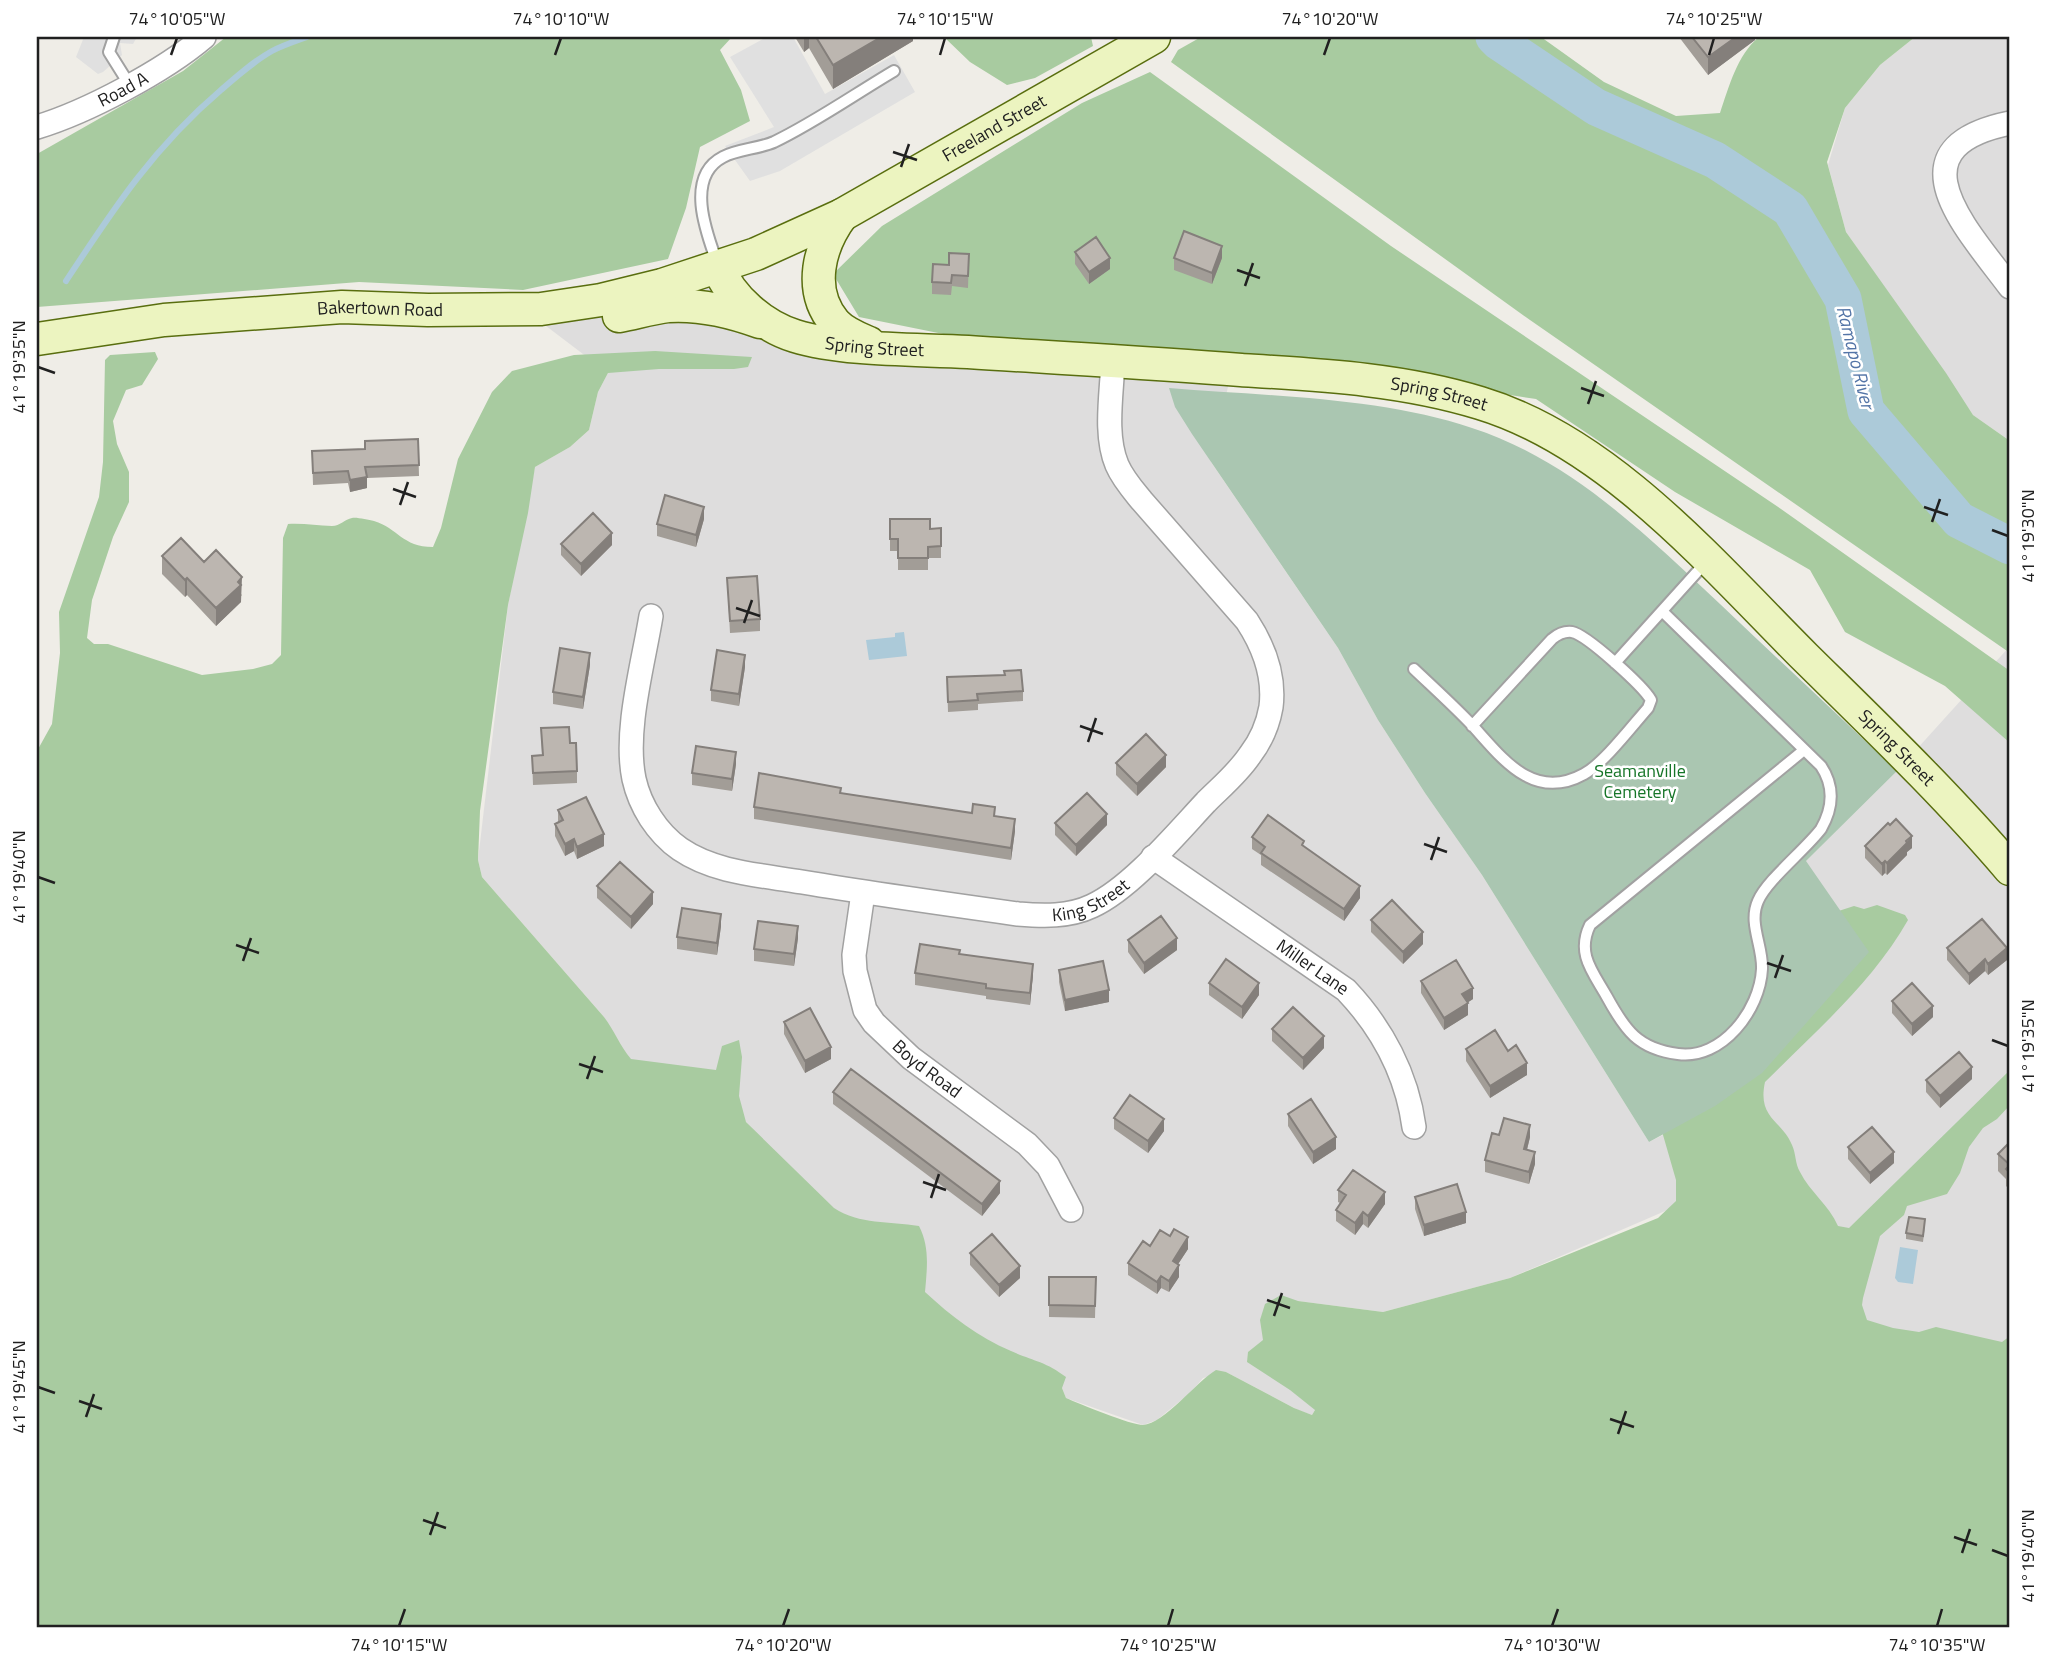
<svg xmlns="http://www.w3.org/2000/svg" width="2047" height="1664" viewBox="0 0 2047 1664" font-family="'Titillium Web',sans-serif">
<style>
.residential{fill:#dedddd}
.forest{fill:#a8cba0}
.cemetery{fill:#aac6b1}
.parking{fill:#e0e0e0}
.water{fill:#accad9}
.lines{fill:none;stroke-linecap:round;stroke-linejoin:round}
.stream{stroke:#accad9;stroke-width:6}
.river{stroke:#accad9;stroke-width:37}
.lane-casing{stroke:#a1a1a1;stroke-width:14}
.street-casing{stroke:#a1a1a1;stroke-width:26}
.secondary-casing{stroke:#596e0f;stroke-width:35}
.lane{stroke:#fff;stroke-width:10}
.street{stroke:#fff;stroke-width:23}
.secondary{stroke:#ecf4c0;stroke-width:32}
.wall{fill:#a29d97}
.shaded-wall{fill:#847f7b}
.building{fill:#bcb6b0;stroke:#847f7b;stroke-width:2}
.ticks{fill:none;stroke:#202020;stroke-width:2.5}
.labels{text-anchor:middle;stroke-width:5;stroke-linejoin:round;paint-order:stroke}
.street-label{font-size:18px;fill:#202020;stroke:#fff}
.park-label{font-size:18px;fill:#167528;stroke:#fff}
.water-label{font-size:19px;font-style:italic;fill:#5475a7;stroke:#fff}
.neatline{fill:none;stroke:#202020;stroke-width:2.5}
.ticks-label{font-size:18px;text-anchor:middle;fill:#202020}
</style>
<rect width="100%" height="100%" fill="#efede7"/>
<path class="residential" d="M1915,37H2010V441L1973,415L1846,232L1828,165L1845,108L1880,65Z
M718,267L766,324L1232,369L1211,462L1338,648L1378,720L1425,793L1482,875L1649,1142L1663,1135L1806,861L1897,771L2010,646V1505L1693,1199L1510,1278L1383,1312L1298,1301L1315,1410L1312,1415L1298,1410L1226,1372L1203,1378L1191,1392L1157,1420L1143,1425L1066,1398L1062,1388L981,1344L832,1216L746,1122L713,1077L617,1057L604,1017L482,877L478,860L508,605L535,467L570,447L589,430L598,392L608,373L525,310Z"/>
<path class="forest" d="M226,37H732L720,50L741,90L750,121L700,147L686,208L668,259L523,290L359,282L37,307V154L183,71Z
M944,37H1091L1093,46L1035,78L1007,85L970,62Z
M1201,37H1541L1604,82L1676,116L1720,113C1729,87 1737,55 1759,37H1915L1880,65L1845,108L1827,162L1846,232L1946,373L1973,415L2010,441V653L1530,320L1171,62L1178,50Z
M1150,72L1391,246L1781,509L2010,671V743L1945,686L1845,632L1810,570L1675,492L1536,399L1273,358L978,341L859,317L833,274L882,226L1082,103Z
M655,351L752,357L748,367L734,369H659L608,373L598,392L589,430L570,447L535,467L528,513L508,605L480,811L478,860L482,877L604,1017C614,1030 620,1046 631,1059L716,1070L722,1046L739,1040L742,1057L739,1096L746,1122L834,1208C860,1225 889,1221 919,1226C930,1247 927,1269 925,1292C951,1316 978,1337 1011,1351C1033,1361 1045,1361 1066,1377L1062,1388L1066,1398C1080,1404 1131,1425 1143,1425C1164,1424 1197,1381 1216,1370L1226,1372L1294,1408L1312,1415L1315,1410L1290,1390L1247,1362L1248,1352L1263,1340L1260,1320L1265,1304L1281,1295L1298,1301L1383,1312L1510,1278L1658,1218L1676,1201V1180L1648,1083L1817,918L1854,906L1864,909L1877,905L1905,915L1908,920C1873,982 1815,1032 1765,1082C1757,1119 1782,1120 1792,1145C1796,1153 1795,1164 1800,1172C1810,1192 1829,1205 1838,1226L1849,1228L2010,1070V1105L1997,1119L1983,1128L1969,1147L1960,1173L1947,1194L1907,1206L1904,1215L1880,1236L1863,1298L1862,1305L1867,1320L1893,1328L1919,1332L1936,1327L2002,1342L2010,1336V1627H37V751L52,724L60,653L59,612L99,497L103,462L105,360L110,355L155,352L158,359L142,385L126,390L113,421L117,444L129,472V502L113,537L92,600L87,638L94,644H108L202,675L253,669L272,664L281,655L283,538L288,524C304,523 317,526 332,526C340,526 345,519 352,518C357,517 368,520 374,521C398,528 402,547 433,547L441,528L458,459L492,392L512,371L574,355Z"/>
<path class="cemetery" d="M1169,388C1265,396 1381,397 1472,428C1571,460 1646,535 1720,604C1779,660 1838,715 1897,771L1806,861L1869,952L1762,1073L1715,1106L1649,1142L1482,875L1425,793L1378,720L1338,648L1192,434L1175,407Z"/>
<path class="parking" d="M84,37H137L133,44L120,43L122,55L103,72L98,74L76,57Z
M767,37H793L825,94L894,55L915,92L780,171L750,181L725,146L774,127L730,57Z"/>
<path class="water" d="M904,632L907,656L869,660L866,640L895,637V633Z
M1900,1247L1918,1250L1913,1284L1898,1282L1895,1278Z"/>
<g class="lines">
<path class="stream" d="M66,281C114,208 154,147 221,90C237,76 254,61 272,51C283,45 296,41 307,37"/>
<path class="river" d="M1494,37L1499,42L1596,107L1715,160L1790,209L1843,299L1866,411L1959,520L2010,546"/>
<defs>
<path id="lane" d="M114,37L109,52L129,84
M718,265C707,235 684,177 723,157C738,149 758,149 774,142C814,123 855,94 894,71
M1662,611L1821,766C1835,787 1833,808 1821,829C1805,850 1767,880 1758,901C1748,923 1763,946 1762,969C1760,1010 1722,1060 1678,1054C1638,1049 1625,1030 1607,997C1593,972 1576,954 1590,925L1804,750
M1615,663L1706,562
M1414,669C1434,688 1454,706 1472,725C1502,758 1533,802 1584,774C1604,763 1632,726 1648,708L1651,700C1643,686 1587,635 1572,632C1564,631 1558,634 1552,639L1472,726"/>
<g id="street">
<path d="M2010,123C1888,148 1967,229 2010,287"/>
<path id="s1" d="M37,127C87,112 164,71 204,37"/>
<path id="s2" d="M651,616C643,665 624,731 634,779C640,806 657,833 680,849C715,873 761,875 802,882C874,894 946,904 1018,914C1043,916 1069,917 1092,906C1131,888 1176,834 1206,802C1221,787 1238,773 1250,755C1260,742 1268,724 1271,707C1275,675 1264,647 1247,621L1142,501C1133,490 1123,479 1117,465C1104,434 1112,393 1113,360"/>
<path id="s3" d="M1153,857L1346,990C1382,1028 1407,1075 1414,1127"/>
<path id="s4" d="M863,893L854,955L855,971L865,1010L874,1023L911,1058L1027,1144L1048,1166L1071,1210"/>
</g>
<g id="secondary">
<path d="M842,215C819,246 807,290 835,323C844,333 857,338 869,343"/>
<path id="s5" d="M718,267C731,299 763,326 795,336C844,351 917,349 968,352C1059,358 1150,363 1241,370C1321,375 1402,379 1480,403C1609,442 1712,564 1805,657C1875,726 1946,794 2010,869"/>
<path d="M619,316C635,313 652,308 668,306C700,304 730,311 760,322"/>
<path id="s6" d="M37,339L164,320L342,307L428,310L541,309L601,300L662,285L756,254L842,215L1154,37"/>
</g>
</defs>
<use href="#lane" class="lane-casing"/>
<use href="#street" class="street-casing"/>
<use href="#secondary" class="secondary-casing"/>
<use href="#lane" class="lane"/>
<use href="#street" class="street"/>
<use href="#secondary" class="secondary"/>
</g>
<path class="wall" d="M795,37H913V41L833,89L809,48L804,52Z
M1679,37H1755V40L1708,75Z
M1075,252L1110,269L1089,284L1075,264Z
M969,254L968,288L952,286L951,295L932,294V282L949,265Z
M1174,258H1222L1212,284L1174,270Z
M418,439L419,476L367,478V488L350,492L348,483L313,485L312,451L365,449Z
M704,519L696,547L657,536V524Z
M890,519L930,529L941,528V558H928V570H898V551H890Z
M561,544L612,545L581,576L561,555Z
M162,556L204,562L242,595L241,596V602L216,626L187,595L185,597L162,574Z
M727,578L760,619V631L730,633Z
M590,665L583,709L553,704V692Z
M745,667L739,706L711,701V690Z
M947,677L1023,691V701L978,704V710L948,712Z
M541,728L570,743L577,771V783L533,785L532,756L542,755Z
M1116,763L1166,767L1137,796L1116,775Z
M736,764L732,791L692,785V773Z
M841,793L1015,831L1011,860L754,819V807Z
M558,810L604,846L577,859L574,851L565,856L555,836V824L558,822Z
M1055,823L1107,825L1076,856L1055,835Z
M1252,837L1360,898L1344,921L1261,865V855L1252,849Z
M1865,846L1912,848L1907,852V855L1887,875L1885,873L1882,876L1865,858Z
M597,886L653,904L631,929L597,898Z
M1371,920L1423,944L1403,964L1371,932Z
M721,926L717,955L677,949V937Z
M798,938L794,966L754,961V949Z
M1128,940L1177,950L1144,974L1128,952Z
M1947,948L2007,960L1988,975L1985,971L1969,985L1947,960Z
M960,954L1033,975L1030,1005L986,999V996L915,985V973Z
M1059,970L1109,1002L1065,1011L1059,982Z
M1421,981L1473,999L1467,1003L1468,1015L1444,1030L1421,993Z
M1209,983L1259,995L1242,1019L1209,995Z
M1892,1001L1933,1017L1912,1036L1892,1013Z
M784,1022L831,1059L805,1073L784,1034Z
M1272,1029L1324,1048L1303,1070L1272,1041Z
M1466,1049L1508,1051L1527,1075L1490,1098L1466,1061Z
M1972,1079L1940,1108L1926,1092V1080Z
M833,1092L1000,1193L982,1216L833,1104Z
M1288,1114L1336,1149L1313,1164L1288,1126Z
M1114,1118L1164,1131L1148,1153L1114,1129Z
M1499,1135L1530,1137L1527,1150L1535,1164L1529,1184L1485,1172V1160Z
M2010,1142V1190L2006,1186V1179L1998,1171V1154Z
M1848,1147L1894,1163L1870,1184L1848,1159Z
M1338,1190L1385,1204L1368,1228L1363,1224L1355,1235L1336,1221V1210L1340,1203L1338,1202Z
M1415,1197L1466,1223L1424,1236L1415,1209Z
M1925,1225L1923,1242L1906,1239V1233Z
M1150,1246L1188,1249L1178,1264L1179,1277L1169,1292L1161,1288L1157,1294L1128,1275V1263Z
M970,1253L1020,1278L999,1297L970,1265Z
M1049,1277H1096L1095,1318L1049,1317Z"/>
<path class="shaded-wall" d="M804,37H809V48L804,52Z
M881,37H913V41L833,89V65Z
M1736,37H1755V40L1708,75V57Z
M1222,246V258L1212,284V273Z
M1110,258V269L1089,284V272Z
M367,477V488L350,492V480Z
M704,507V519L696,547V535Z
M612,533V545L581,576V564Z
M242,577L241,602L216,626V608Z
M187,578V595L185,597V580Z
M590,653V665L583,709V697Z
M745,655V667L739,706V694Z
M736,752V764L732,791V779Z
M1166,755V767L1137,796V784Z
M1107,814V825L1076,856V845Z
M1015,819V831L1011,860V848Z
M604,834V846L577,859V847Z
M1912,836V848L1907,852V855L1887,875V863Z
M574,839V851L565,856V844Z
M1885,861V873L1882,876V864Z
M1360,886V898L1344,921V909Z
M653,892V904L631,929V917Z
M721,914V926L717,955V943Z
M798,926V938L794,966V954Z
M1423,932V944L1403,964V952Z
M1177,938V950L1144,974V963Z
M2007,948V960L1988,975V964Z
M1985,959V971L1969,985V974Z
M1033,964V975L1030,1005V993Z
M1259,983V995L1242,1019V1007Z
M1473,988V999L1462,1006V994Z
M1109,990V1002L1065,1011V1000Z
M1468,1003V1015L1444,1030V1018Z
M1933,1006V1017L1912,1036V1024Z
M1324,1036V1048L1303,1070V1058Z
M831,1047V1059L805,1073V1061Z
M1527,1063V1075L1490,1098V1086Z
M1972,1067V1079L1940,1108V1096Z
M1164,1119V1131L1148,1153V1141Z
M1530,1125V1137L1524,1161V1149Z
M1336,1137V1149L1313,1164V1152Z
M1535,1152V1164L1529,1184V1172Z
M1894,1152V1163L1870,1184V1173Z
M1000,1181V1193L982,1216V1204Z
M1385,1192V1204L1368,1228V1216Z
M1363,1212V1224L1355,1235V1223Z
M1466,1212V1223L1424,1236V1225Z
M1188,1237V1249L1173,1272V1261Z
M1179,1265V1277L1169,1292V1281Z
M1020,1266V1278L999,1297V1285Z
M1161,1276V1288L1157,1294V1282Z"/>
<path class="building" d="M816,37H881L833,65Z
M1692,37H1736L1708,57Z
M1184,231L1222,246L1212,273L1174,258Z
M1096,237L1110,258L1089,272L1075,252Z
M949,253L969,254L968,276L952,275L951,283L932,282L933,264L949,265Z
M418,439L419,465L365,467L367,477L350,480L348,471L313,473L312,451L365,449V441Z
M665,495L704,507L696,535L657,524Z
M593,513L612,533L581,564L561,544Z
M890,519H930V529L941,528V546L928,547V558H898V539H890Z
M181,538L204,562L216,550L242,577L238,582L241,585L216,608L187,578L185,580L162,556Z
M757,576L760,619L730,621L727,578Z
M560,648L590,653L583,697L553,692Z
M717,650L745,655L739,694L711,690Z
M1021,670L1023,691L977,694L978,700L948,702L947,677L1005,675L1004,671Z
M569,727L570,743H576L577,771L533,773L532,756L543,755L541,728Z
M1146,734L1166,755L1137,784L1116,763Z
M696,746L736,752L732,779L692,773Z
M759,773L841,788L840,793L972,813L973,804L995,807L994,816L1015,819L1011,848L754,807Z
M1087,793L1107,814L1076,845L1055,823Z
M586,797L604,834L577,847L574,839L565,844L555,824L563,820L558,810Z
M1268,815L1304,841L1302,845L1360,886L1344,909L1261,853L1265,847L1252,837Z
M1896,819L1912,836L1906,841L1907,843L1887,863L1885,861L1882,864L1865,846L1888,823L1890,825Z
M620,862L653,892L631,917L597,886Z
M1392,900L1423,932L1403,952L1371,920Z
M682,908L721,914L717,943L677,937Z
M1161,916L1177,938L1144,963L1128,940Z
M1982,919L2007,948L1988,964L1985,959L1969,974L1947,948Z
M758,921L798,926L794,954L754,949Z
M920,944L960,950L959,954L1033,964L1030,993L986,988V984L915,973Z
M1226,959L1259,983L1242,1007L1209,983Z
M1456,960L1473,988L1462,994L1468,1003L1444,1018L1421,981Z
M1103,961L1109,990L1065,1000L1059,970Z
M1912,983L1933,1006L1912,1024L1892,1001Z
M1293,1007L1324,1036L1303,1058L1272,1029Z
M810,1008L831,1047L805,1061L784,1022Z
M1495,1030L1508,1051L1516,1045L1527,1063L1490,1086L1466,1049Z
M1959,1052L1972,1067L1940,1096L1926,1080Z
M851,1069L1000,1181L982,1204L833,1092Z
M1130,1095L1164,1119L1148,1141L1114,1118Z
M1311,1099L1336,1137L1313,1152L1288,1114Z
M1504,1118L1530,1125L1524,1149L1535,1152L1529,1172L1485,1160L1492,1133L1499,1135Z
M1872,1127L1894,1152L1870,1173L1848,1147Z
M2010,1142V1173L2006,1169L2010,1165L1998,1154Z
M1353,1170L1385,1192L1368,1216L1363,1212L1355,1223L1336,1210L1346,1195L1338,1190Z
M1457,1184L1466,1212L1424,1225L1415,1197Z
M1909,1217L1925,1219L1923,1236L1906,1233Z
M1174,1229L1188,1237L1173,1261L1179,1265L1169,1281L1161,1276L1157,1282L1128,1263L1143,1241L1150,1246L1160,1230L1170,1236Z
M992,1234L1020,1266L999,1285L970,1253Z
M1049,1277H1096L1095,1306L1049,1305Z"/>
<path class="ticks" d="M171,55L177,38M555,55L561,38M940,55L945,38M1324,55L1330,38M1709,55L1714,38M893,152L917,160M901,167L909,144M1237,270L1260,278M1245,286L1253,263M38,367L55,373M1581,388L1604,396M1588,404L1596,381M393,489L416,497M400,505L408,482M1924,507L1948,515M1932,522L1940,499M1992,530L2008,536M736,608L760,616M744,623L752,600M1080,726L1103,734M1088,742L1096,718M1424,844L1447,852M1431,860L1439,837M38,877L55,883M236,945L259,953M243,961L251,938M1767,963L1791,971M1775,978L1783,955M1992,1040L2008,1046M579,1064L603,1072M587,1079L595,1056M923,1182L946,1190M931,1198L939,1174M1267,1300L1290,1308M1274,1316L1282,1293M38,1387L55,1393M79,1401L102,1409M86,1417L94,1394M1610,1419L1634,1427M1618,1434L1626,1411M423,1520L446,1528M430,1535L438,1512M1954,1537L1977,1545M1992,1550L2008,1556M1962,1553L1970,1529M399,1626L405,1609M783,1626L789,1609M1168,1626L1173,1609M1552,1626L1558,1609M1937,1626L1942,1609"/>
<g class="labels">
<g class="street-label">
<text dy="6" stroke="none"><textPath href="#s1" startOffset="94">Road A</textPath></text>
<text dy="6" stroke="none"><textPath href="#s6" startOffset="998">Freeland Street</textPath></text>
<text dy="6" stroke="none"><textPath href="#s6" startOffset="345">Bakertown Road</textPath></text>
<text dy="6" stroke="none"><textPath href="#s5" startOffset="187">Spring Street</textPath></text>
<text dy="6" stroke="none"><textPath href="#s5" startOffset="754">Spring Street</textPath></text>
<text dy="6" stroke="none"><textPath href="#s5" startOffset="1342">Spring Street</textPath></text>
<text dy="6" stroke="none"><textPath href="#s2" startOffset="672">King Street</textPath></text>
<text dy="6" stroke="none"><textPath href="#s3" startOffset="194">Miller Lane</textPath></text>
<text dy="6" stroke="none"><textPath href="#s4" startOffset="205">Boyd Road</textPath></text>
</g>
<g class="park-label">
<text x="1640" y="777">Seamanville<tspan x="1640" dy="21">Cemetery</tspan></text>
</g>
<g class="water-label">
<text transform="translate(1856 357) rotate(76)" y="7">Ramapo River</text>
</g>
</g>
<rect width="2047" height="1664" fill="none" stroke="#ffffff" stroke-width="77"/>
<rect x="38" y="38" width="1970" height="1588" class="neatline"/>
<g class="ticks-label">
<text x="177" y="25">74°10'05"W</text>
<text x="561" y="25">74°10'10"W</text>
<text x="945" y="25">74°10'15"W</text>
<text x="1330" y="25">74°10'20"W</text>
<text x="1714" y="25">74°10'25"W</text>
<text transform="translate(19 367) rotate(-90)" y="6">41°19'35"N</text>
<text transform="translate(2028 536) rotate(-90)" y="6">41°19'30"N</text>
<text transform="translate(19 877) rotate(-90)" y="6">41°19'40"N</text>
<text transform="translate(2028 1046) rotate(-90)" y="6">41°19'35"N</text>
<text transform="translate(19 1387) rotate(-90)" y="6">41°19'45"N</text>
<text transform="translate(2028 1556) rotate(-90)" y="6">41°19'40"N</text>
<text x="399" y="1651">74°10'15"W</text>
<text x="783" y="1651">74°10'20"W</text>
<text x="1168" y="1651">74°10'25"W</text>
<text x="1552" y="1651">74°10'30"W</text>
<text x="1937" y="1651">74°10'35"W</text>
</g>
</svg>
